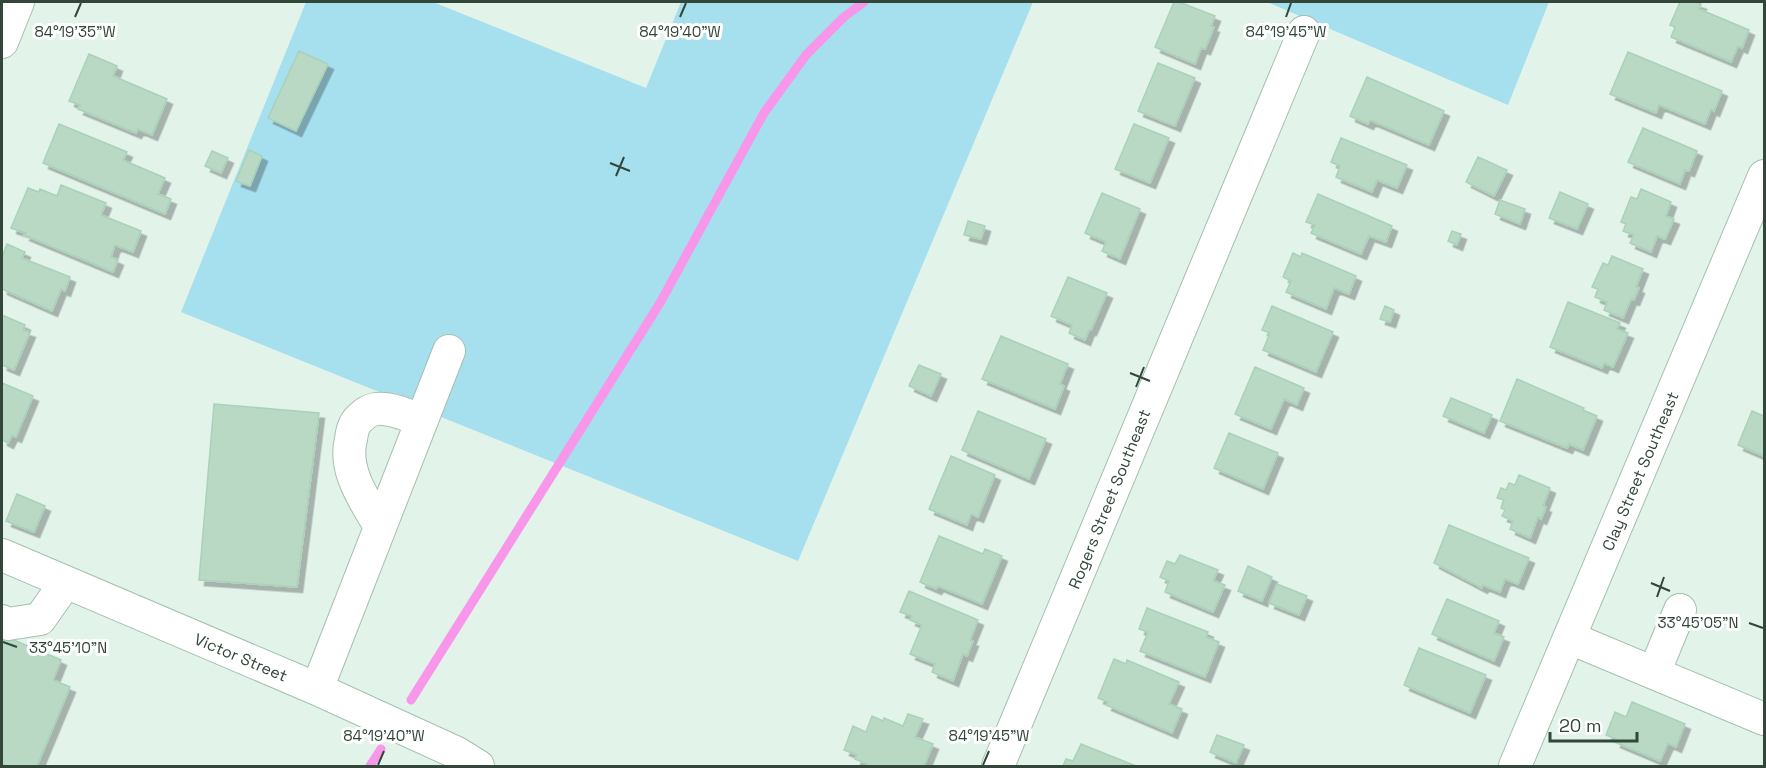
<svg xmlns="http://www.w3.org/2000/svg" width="1766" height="768" viewBox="0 0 1766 768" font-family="'Space Grotesk',sans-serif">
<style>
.green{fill:#a6dfed}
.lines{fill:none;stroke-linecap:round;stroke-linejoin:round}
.stream{stroke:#f897e9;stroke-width:9}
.building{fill:#b9d9c5;stroke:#a9d2b8;stroke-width:1.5;filter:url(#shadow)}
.minor-casing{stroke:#a4c0af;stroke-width:34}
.minor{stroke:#fff;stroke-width:32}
.ticks{fill:none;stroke:#324639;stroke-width:2}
.labels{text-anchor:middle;stroke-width:6;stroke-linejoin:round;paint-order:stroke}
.street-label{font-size:16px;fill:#324639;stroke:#fff}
.ticks-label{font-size:15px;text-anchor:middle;fill:#324639;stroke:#fff;stroke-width:6;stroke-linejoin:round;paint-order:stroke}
</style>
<defs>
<filter id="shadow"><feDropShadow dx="5.5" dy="5.5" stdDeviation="0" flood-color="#0004"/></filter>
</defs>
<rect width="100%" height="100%" fill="#e2f3ea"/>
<path class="green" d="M306,2H433L646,88L681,2H1033L798,561L181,312Z
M1267,2H1549L1508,105Z"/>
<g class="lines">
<path class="stream" d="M411,700L660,303L764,113L806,55L844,17L864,2
M370,766L381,749"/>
</g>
<path class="building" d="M1174,2H1179L1215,16L1211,26L1214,27L1205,49L1201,48L1195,64L1155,47Z
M1680,2H1695L1701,4L1699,9L1749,30L1742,48L1738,46L1731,62L1671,37L1675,27L1670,25Z
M299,51L328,64L296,131L268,118Z
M1628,52L1722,91L1714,111L1711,109L1705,124L1659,105L1656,113L1610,94Z
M89,54L117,66L113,76L167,99L152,135L138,129L136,133L78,109L80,105L69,101Z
M1158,63L1195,78L1175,126L1138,111Z
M1367,77L1444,111L1429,145L1370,120L1368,124L1350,116Z
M59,124L127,152L123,160L165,178L158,194L171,199L165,214L43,163Z
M1134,124L1169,138L1150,183L1115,169Z
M1643,128L1697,151L1689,171L1685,170L1680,184L1628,162Z
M1341,138L1407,165L1397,188L1377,180L1372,192L1336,177L1340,166L1331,162Z
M249,150L262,156L250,186L236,181Z
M212,151L228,158L221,173L205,166Z
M1478,157L1507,170L1494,196L1466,182Z
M61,185L106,203L101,215L141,231L133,252L115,245L111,257L118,260L113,272L24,235L26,233L11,228L28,188L39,192L40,189L57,196Z
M1641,189L1671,202L1666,216L1674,219L1665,239L1657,236L1651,252L1630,243L1634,235L1623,231L1626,224L1621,222L1631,197L1637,199Z
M1560,192L1588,204L1577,229L1549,218Z
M1102,193L1140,209L1120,259L1102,251L1106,242L1085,233Z
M1318,194L1392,226L1386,242L1369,236L1361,254L1311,233L1315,225L1306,222Z
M1500,200L1525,209L1520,224L1495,214Z
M968,221L985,226L981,239L964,235Z
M1452,231L1461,234L1457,245L1448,241Z
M7,244L25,252L22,258L70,277L65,291L61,289L52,311L2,289V257Z
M1293,253L1301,257L1302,253L1356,276L1349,294L1334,288L1326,309L1286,292L1291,281L1283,277Z
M1612,256L1643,269L1636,287L1639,288L1634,300L1631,299L1623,318L1604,310L1607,302L1595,297L1598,289L1592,287L1603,263L1608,265Z
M1068,277L1107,293L1091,330H1089L1085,340L1069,333L1072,325L1051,316Z
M1568,302L1620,323L1617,329L1628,333L1613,367L1604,363L1602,368L1550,347Z
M1272,306L1333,332L1316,372L1263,350L1270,333L1262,330Z
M1385,306L1394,310L1390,322L1380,319Z
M2,315L25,325L23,330L30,332L14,370L2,365Z
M1001,336L1068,364L1060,384L1064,386L1055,409L982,379Z
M919,365L941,374L931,396L909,386Z
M1255,367L1304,388L1297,405L1284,399L1271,429L1235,414Z
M1517,379L1584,408L1583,410L1597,416L1583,450L1569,444L1567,448L1500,421Z
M2,383L33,396L16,437L12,435L8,443L2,440Z
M1451,398L1492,415L1484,433L1443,416Z
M214,404L319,413L297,587L199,580Z
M978,411L1046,439L1029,479L962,450Z
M1752,411L1764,416V456L1738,445Z
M1229,433L1278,453L1263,489L1214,468Z
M951,456L995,475L978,517L971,514L967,525L929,509Z
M1519,475L1550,488L1543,506L1546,507L1541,519L1538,517L1530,538L1510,529L1513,521L1502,516L1505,510L1501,508L1504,500L1497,498L1501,488L1506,490L1509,483L1515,485Z
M17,494L45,506L34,532L6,521Z
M1449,525L1529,558L1518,584L1505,579L1500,592L1483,585L1482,588L1434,563Z
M939,536L983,554L985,549L1002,556L982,604L938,586L936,589L920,582Z
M1180,555L1218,570L1213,581L1225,585L1213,612L1165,592L1169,581L1160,577L1167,561L1175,564Z
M1248,566L1272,577L1262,601L1238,591Z
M1277,584L1307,596L1299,615L1269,603Z
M909,591L978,620L970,640L973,641L967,656L963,654L953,681L932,672L935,664L910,654L922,625L910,620L912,616L900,612Z
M1447,599L1499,621L1494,633L1504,637L1494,661L1432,634Z
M1147,608L1208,632L1206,637L1219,642L1205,677L1140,651L1148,632L1139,629Z
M2,635L61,660L53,680L70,687L37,766H7L2,764Z
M1419,648L1486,675L1470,713L1404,685Z
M1114,659L1126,664L1127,660L1179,682L1169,704L1182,709L1172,733L1106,705L1108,702L1098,698Z
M1632,702L1685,724L1676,747L1668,743L1660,761L1615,742L1616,739L1606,735L1615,712L1626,717Z
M908,714L923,719L915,737L933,744L924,766H868L867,764L855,759L857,755L844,750L853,726L866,732L872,716L883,721L884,718L903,726Z
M1217,735L1244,745L1236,763L1210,752Z
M1081,744L1136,766H1063L1066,759L1073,761Z"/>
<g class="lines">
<defs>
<path id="minor" d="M2,42L18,2
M379,525C364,499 343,470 351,439C352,432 353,426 357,421C363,415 368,410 376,409C391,407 408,416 422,420
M2,555L317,689L457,753L478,766
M2,621L8,624L40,619L66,582
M1570,638L1764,719
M1654,673L1680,610
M317,689L449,351
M998,766L1304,32
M1515,766L1764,176"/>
</defs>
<use href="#minor" class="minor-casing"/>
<use href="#minor" class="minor"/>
</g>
<path class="ticks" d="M75,17L81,3M680,17L686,3M1286,17L1291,3M610,163L630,171M616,176L624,157M1130,373L1150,381M1136,387L1144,367M1651,583L1670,591M1657,597L1664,577M1749,623L1763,628M3,642L17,647M378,765L384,751M983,765L989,751"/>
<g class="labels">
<g class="street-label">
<text transform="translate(1640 471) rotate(-67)" y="6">Clay Street Southeast</text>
<text transform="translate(1109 499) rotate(-68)" y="6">Rogers Street Southeast</text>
<text transform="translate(241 657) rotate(23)" y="6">Victor Street</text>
</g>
</g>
<g class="ticks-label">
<text x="680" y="37">84°19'40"W</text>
<text x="1286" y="37">84°19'45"W</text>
<text x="75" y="37">84°19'35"W</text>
<text x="1698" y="628">33°45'05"N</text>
<text x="68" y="653">33°45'10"N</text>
<text x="384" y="741">84°19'40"W</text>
<text x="989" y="741">84°19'45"W</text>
</g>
<rect width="1766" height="768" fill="none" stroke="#324639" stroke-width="6"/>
<path d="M1550 732v9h87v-9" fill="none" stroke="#324639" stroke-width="3"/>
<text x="1559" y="732" font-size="18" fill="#324639" stroke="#ffffff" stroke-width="4.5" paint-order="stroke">20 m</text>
</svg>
